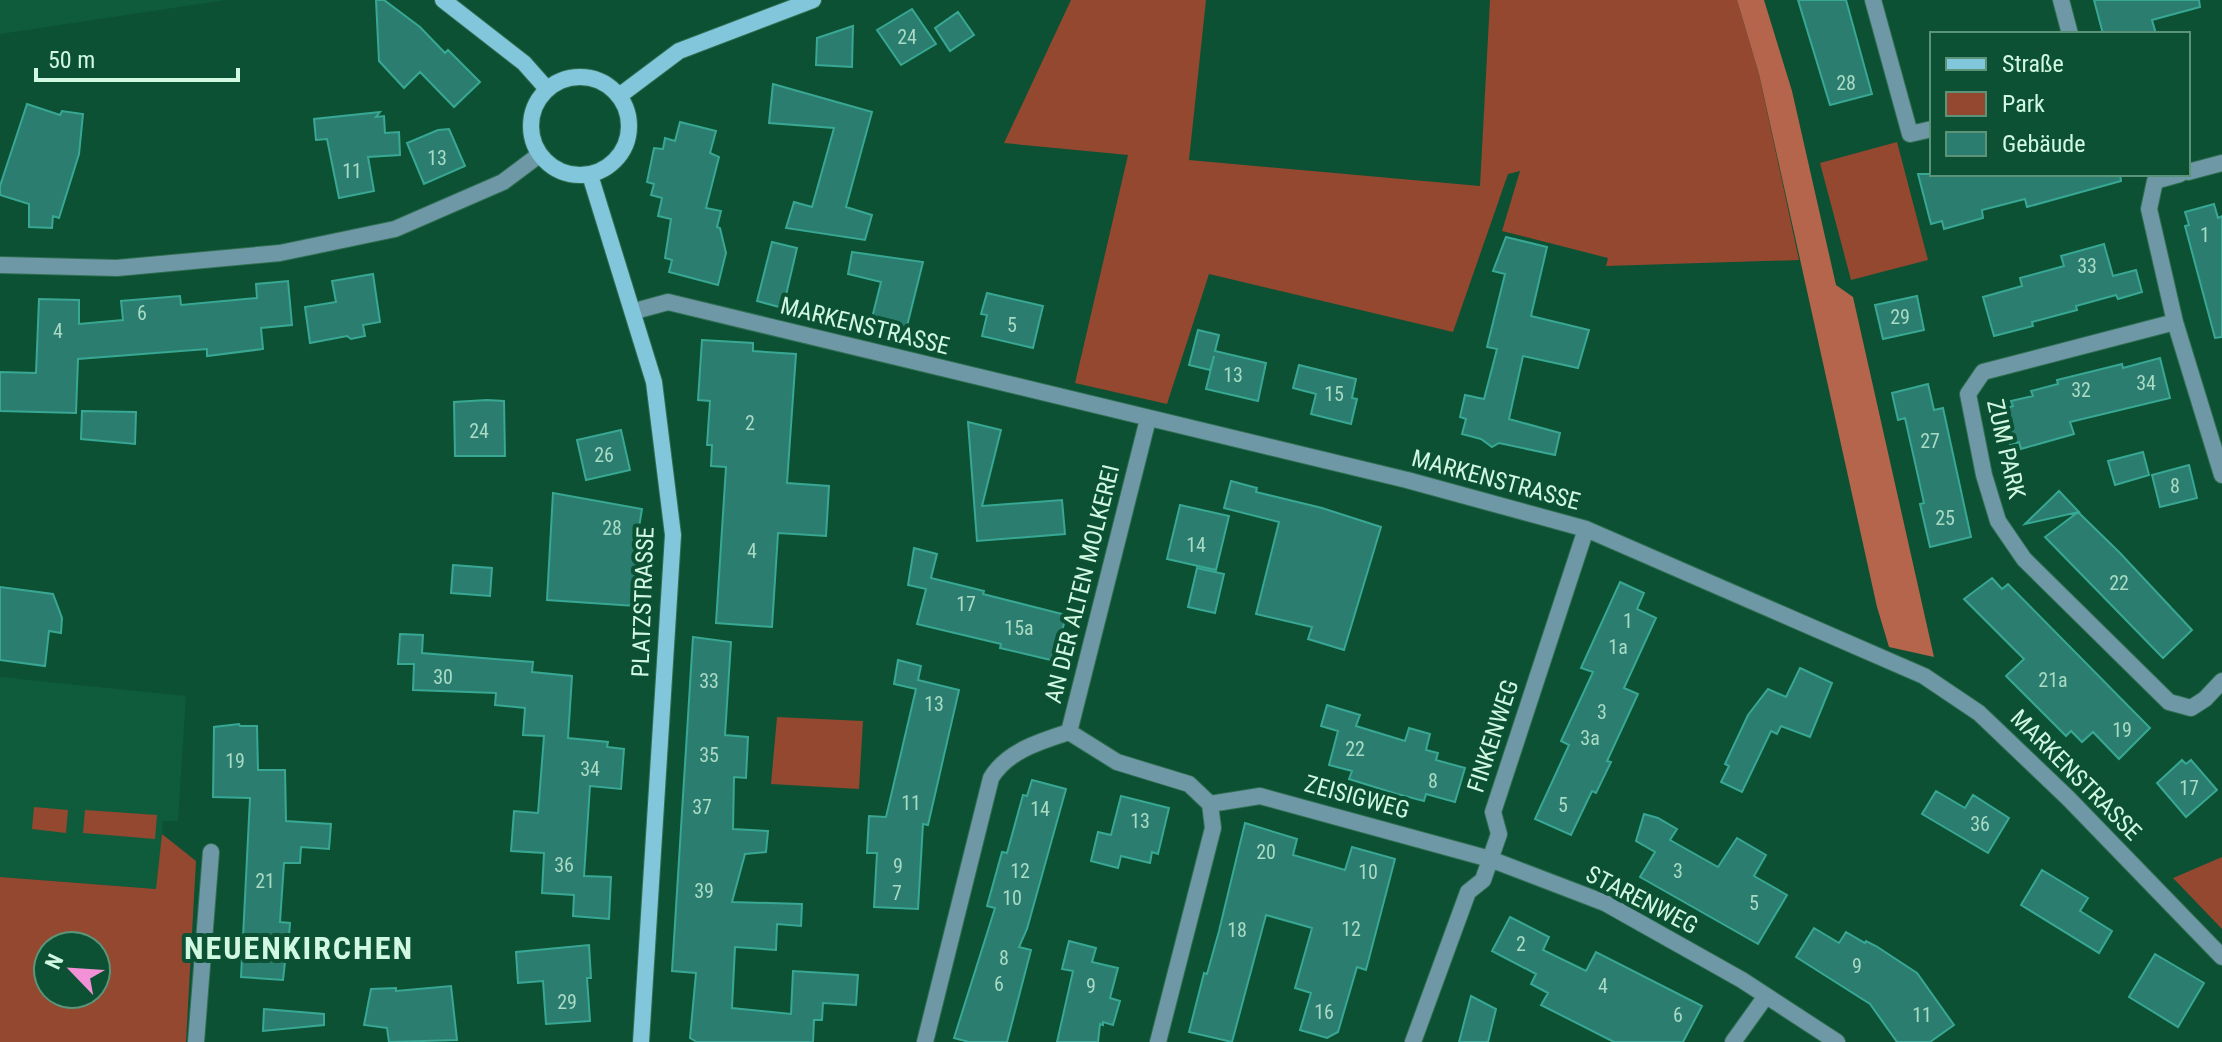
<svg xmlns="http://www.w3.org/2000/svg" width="2222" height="1042" viewBox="0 0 2222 1042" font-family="'Roboto Condensed',sans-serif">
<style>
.built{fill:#0e5c3b}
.green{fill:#93482f;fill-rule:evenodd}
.forest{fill:#b4654b}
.building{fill:#2b7e6f;stroke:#38a793;stroke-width:2}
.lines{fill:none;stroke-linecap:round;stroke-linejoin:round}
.street-casing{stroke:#2f6f52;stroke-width:18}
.secondary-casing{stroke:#2f6f52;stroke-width:18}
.street{stroke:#6e98a5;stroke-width:16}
.secondary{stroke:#82c6db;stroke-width:16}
.labels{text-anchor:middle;stroke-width:8;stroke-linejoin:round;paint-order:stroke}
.number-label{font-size:20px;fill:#a8dac4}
.street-label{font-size:24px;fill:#d1f8e1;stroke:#0c5133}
.district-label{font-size:32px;font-weight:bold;letter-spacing:2px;fill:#d1f8e1;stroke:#0c5133}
</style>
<rect width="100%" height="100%" fill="#0c5133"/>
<path class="built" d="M0,0H226L0,34Z
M0,677L186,696L178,821H163L157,889L0,877Z"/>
<path class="green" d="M1071,0H1206L1189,160L1480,186L1490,0H1737L1759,74L1799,260L1606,266L1608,258L1502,231L1520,171L1508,174L1453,332L1209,274L1167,404L1075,383L1128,155L1004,143Z
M1897,142L1928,260L1851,280L1820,163Z
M777,717L863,721L859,789L771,784Z
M34,807L68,810L66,833L32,829Z
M85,810L157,815L155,839L83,833Z
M162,834L196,861L186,1042H0V877L156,889ZM48,946H96V994H48Z
M2222,857V929L2173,878Z"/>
<path class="forest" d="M1737,0H1764L1792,91L1836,285L1853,297L1934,657L1889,647L1877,607L1759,74Z"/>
<path class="building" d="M376,0H384L420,27L445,53L448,50L480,82L454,107L420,72L404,88L379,61Z
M1798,0H1846L1872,94L1830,105Z
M2094,0H2199L2200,7L2152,20L2156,34H2103Z
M912,9L936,44L901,65L877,30Z
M958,12L974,35L950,51L935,28Z
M853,26L852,67L816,65L817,38Z
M773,84L872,112L846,207L872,215L865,240L786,228L794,202L812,207L834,128L769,123Z
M27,104L60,115L62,111L83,114L79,154L59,218L53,216L52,228L29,227V204L0,195V186Z
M380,112L376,117L384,116L385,133L399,132L400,155L368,157L374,191L339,198L327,139L316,140L314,119Z
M680,122L716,131L710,153L719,157L706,208L721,211L717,227L720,228L726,253L718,285L669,272L672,260L665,258L671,219L658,216L662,198L651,195L654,184L647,182L654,148L663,149L665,138L675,141Z
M449,129L465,166L424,184L407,143L438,130Z
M1918,174H2120L2121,181L2027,207L2025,199L1982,210L1983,218L1944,229L1942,221L1931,224Z
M2214,204L2218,218L2222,216V337L2215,338L2185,226L2189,225L2185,212Z
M1506,237L1547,247L1531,316L1589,330L1578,368L1523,356L1509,419L1560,433L1555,455L1499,443L1492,447L1481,439L1462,434L1466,419L1460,417L1465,395L1484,399L1497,349L1487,347L1505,274L1493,271Z
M772,242L797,248L783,308L757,301Z
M2104,244L2113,276L2136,270L2142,292L2118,299L2116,295L2076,306L2077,310L2032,322L2033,326L1994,336L1983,297L2022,286L2020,278L2064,266L2061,256Z
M852,252L923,262L905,334L870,326L881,282L848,274Z
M373,274L380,322L363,325L365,336L351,339L347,336L310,343L305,307L336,302L332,281Z
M288,281L292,325L261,328L263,349L207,356V349L78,359L76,413L0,411V372L36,373L39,299L79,300V324L123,320L121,301L180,296L181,305L257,298L256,284Z
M987,293L1043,306L1033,348L982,336L987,315L981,314Z
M1917,296L1924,330L1883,339L1875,305Z
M1198,330L1219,335L1215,351L1266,363L1258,401L1206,389L1214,356L1210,370L1189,365Z
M702,340L753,343V351L796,354L787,483L829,486L826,536L778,533L772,627L716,623L726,467L711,466L712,445H707L710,401L698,400Z
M2160,358L2170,398L2070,422L2074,434L2021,449L2019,442L2010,445L2000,410L2013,406L2011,401L2033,396L2031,391L2058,384L2057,380L2122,364L2123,368Z
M1299,365L1356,379L1352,398L1357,399L1351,424L1311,414L1316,394L1293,388Z
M1928,384L1934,410L1943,408L1971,537L1930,547L1920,504L1924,503L1905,418L1898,420L1892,393Z
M487,400L504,401L505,456H455L454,402Z
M82,411L136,412L135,444L81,439Z
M968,422L1001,430L982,506L1062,500L1065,534L977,541Z
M621,430L630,470L586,480L577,440Z
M2143,452L2149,475L2115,485L2108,461Z
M2189,465L2197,498L2160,507L2152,475Z
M1231,481L1257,488L1256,492L1322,508L1381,527L1344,650L1308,639L1312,627L1256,614L1279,522L1224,508Z
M2059,491L2079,512L2025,524Z
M553,493L642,509L635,551H639L635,606L547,600Z
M1180,505L1229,516L1216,570L1167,559Z
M2078,512L2120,553L2192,630L2163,658L2045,537Z
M914,548L937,554L931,578L984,591L983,594L1066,615L1055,661L1000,648L1001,644L917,624L926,589L908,585Z
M453,565L492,568L490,596L451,593Z
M1197,568L1224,574L1215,613L1188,607Z
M1992,578L2002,589L2008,584L2150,728L2119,759L2093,732L2082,742L2071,731L2066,736L2006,676L2024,659L1964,599Z
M1620,582L1644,593L1637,609L1656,618L1624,688L1638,694L1607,761L1611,762L1596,793L1592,791L1571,835L1535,819L1569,745L1561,741L1593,672L1581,668Z
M0,587L53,594L62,618L61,633L49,631L45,666L0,660Z
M400,634L423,635L422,653L533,662L532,672L572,676L568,738L608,742L607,747L624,749L621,789L590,786L584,876L611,877L609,919L573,916L574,895L542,893L544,853L511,851L514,811L538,813L544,736L523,735L525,708L495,705L496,693L413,690L414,664H398Z
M693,637L731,642L725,735L748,737L746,778L734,777L733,829L768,831L766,852L745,854L732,902L802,904L801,926L777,924L776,950L735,947L732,1008L791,1014L793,971L858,975L856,1005L823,1003L822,1020H814L813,1042H697L690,1038L696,973L672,971Z
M898,660L921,666L918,680L959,690L928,825L923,824L918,909L874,907L877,853H867L869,816L886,817L916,689L894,684Z
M1800,668L1832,683L1810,737L1781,726L1777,734L1771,731L1742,792L1721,782L1729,766L1725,764L1748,715L1768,689L1786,697Z
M1327,705L1360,715L1356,726L1405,741L1409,728L1430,734L1426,750L1438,753L1436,760L1465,768L1455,802L1426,794L1424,801L1397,794L1349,779L1352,771L1329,765L1338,731L1321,726Z
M239,724L240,726H257L258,770H285L286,821L331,824L329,849L301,847L300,863H284L280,922L290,923L287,962H285L283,980L241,977L250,798L213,797L214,727Z
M2182,760L2186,764L2191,760L2217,790L2186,817L2157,783Z
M1032,780L1066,789L1027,929L1019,947L1031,950L1007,1042H969L954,1038L995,908L987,906L1002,852L1007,853L1023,795L1027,796Z
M1936,791L1965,808L1973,795L2009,818L1988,853L1922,814Z
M1121,796L1169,808L1158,854L1152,852L1150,863L1121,856L1118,868L1091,861L1098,832L1111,835Z
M1644,814L1658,818L1677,829L1670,840L1718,867L1737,838L1766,855L1754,876L1787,895L1758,944L1640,877L1655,852L1636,841Z
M1245,823L1297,839L1293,855L1345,870L1352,847L1395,859L1366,970L1357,967L1338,1032L1327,1038L1300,1030L1311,993L1295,988L1312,928L1266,915L1232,1042L1189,1032L1204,973L1207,974L1219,931Z
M2042,870L2088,898L2080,911L2112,931L2099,953L2021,905Z
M1510,917L1549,937L1543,950L1586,971L1596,952L1702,1006L1683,1042H1614L1541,1005L1548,993L1531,984L1536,974L1492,951Z
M1814,928L1839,943L1846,932L1865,943L1866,941L1876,946L1917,973L1954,1025L1930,1042H1897L1870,1004L1796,957Z
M1069,941L1096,948L1092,962L1118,968L1110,998L1120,1001L1113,1025L1103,1022V1025L1100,1024L1098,1042H1057L1073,971L1062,969Z
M589,945L591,978H587L590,1021L546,1024L543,981L518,983L516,952Z
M2155,954L2204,983L2178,1027L2129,997Z
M451,986L457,1040L389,1042L387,1028L364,1025L371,989L396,988V991Z
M1471,996L1496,1009L1488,1042H1459Z
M264,1009L324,1014V1025L263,1031Z"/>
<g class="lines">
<defs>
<path id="street" d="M1873,0L1910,134L1932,129
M2061,0L2070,34
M2188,172L2222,163
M2155,181L2149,209L2175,322L2222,475
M2155,181L2180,174
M0,265L117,268L280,253L395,229L503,182L539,155
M635,311L668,302L1407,480L1586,529L1924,676L1979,713L2068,798L2222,957
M2175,322L1983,372L1968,394L1984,475L1998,521L2024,559L2169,702L2191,708L2205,699L2222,681
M1069,732L1117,762L1189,784L1210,804L1213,828L1158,1042
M1210,804L1260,796L1490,859L1605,903L1742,980L1837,1042
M196,1042L211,852
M925,1042L991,778C1007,751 1041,741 1069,732L1148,419
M1413,1042L1468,892L1483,880L1499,834L1493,812L1586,529
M1733,1042L1766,996"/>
<path id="secondary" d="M443,0L524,63L547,89
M531 126a49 49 0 1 1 98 0a49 49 0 1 1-98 0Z
M619,96L679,51L813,0
M590,175L654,382L673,535L641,1042"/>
</defs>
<use href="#street" class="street-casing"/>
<use href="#secondary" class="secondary-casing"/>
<use href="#street" class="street"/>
<use href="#secondary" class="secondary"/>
</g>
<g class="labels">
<g class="number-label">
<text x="907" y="44">24</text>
<text x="1846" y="90">28</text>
<text x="437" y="165">13</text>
<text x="352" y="178">11</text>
<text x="2205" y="242">1</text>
<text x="2087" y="273">33</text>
<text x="142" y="320">6</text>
<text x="1900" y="324">29</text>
<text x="1012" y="332">5</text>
<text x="58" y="338">4</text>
<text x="1233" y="382">13</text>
<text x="2146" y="390">34</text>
<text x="2081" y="397">32</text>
<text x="1334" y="401">15</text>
<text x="750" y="430">2</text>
<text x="479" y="438">24</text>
<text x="1930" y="448">27</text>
<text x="604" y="462">26</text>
<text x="2175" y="493">8</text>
<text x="1945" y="525">25</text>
<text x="612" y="535">28</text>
<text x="1196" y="552">14</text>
<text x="752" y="558">4</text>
<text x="2119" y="590">22</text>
<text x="966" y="611">17</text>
<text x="1628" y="628">1</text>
<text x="1019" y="635">15a</text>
<text x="1618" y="654">1a</text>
<text x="443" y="684">30</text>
<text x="2053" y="687">21a</text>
<text x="709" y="688">33</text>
<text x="934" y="711">13</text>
<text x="1602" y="719">3</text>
<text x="2122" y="737">19</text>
<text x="1590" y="745">3a</text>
<text x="1355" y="756">22</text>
<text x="709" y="762">35</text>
<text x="235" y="768">19</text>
<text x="590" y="776">34</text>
<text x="1433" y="788">8</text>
<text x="2189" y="795">17</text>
<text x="911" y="810">11</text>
<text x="1563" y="812">5</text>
<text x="702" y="814">37</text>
<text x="1040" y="816">14</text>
<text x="1140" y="828">13</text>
<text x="1980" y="831">36</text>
<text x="1266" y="859">20</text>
<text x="564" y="872">36</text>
<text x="898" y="873">9</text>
<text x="1020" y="878">12</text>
<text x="1678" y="878">3</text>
<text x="1368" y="879">10</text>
<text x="265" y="888">21</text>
<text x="704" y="898">39</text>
<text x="897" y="900">7</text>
<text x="1012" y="905">10</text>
<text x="1754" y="910">5</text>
<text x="1351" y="936">12</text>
<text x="1237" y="937">18</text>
<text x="1521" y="951">2</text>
<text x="1004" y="965">8</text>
<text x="1857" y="973">9</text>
<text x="999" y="991">6</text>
<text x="1091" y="993">9</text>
<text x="1603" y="993">4</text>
<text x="567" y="1009">29</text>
<text x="1324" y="1019">16</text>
<text x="1678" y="1022">6</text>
<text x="1922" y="1022">11</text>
</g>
<g class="street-label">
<text transform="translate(865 326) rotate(14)" y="8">MARKENSTRASSE</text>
<text transform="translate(2006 449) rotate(77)" y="8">ZUM PARK</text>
<text transform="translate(1496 480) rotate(15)" y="8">MARKENSTRASSE</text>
<text transform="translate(1082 584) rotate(-76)" y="8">AN DER ALTEN MOLKEREI</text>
<text transform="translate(643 602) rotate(-88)" y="8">PLATZSTRASSE</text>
<text transform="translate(1493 736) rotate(-72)" y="8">FINKENWEG</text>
<text transform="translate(2076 775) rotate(45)" y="8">MARKENSTRASSE</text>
<text transform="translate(1357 797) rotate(15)" y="8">ZEISIGWEG</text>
<text transform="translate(1642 900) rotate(27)" y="8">STARENWEG</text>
</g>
<g class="district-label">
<text x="299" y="959">NEUENKIRCHEN</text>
</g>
</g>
<rect x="1930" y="32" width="260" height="144" fill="#0c5133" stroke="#5b9479" stroke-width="2"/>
<rect x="1946" y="58" width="40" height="12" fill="#82c6db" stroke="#5b9479" stroke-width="2"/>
<text x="2002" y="72" font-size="24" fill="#d1f8e1">Straße</text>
<rect x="1946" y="92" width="40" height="24" fill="#93482f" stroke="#5b9479" stroke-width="2"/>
<text x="2002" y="112" font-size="24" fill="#d1f8e1">Park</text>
<rect x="1946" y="132" width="40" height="24" fill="#2b7e6f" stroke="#5b9479" stroke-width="2"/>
<text x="2002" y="152" font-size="24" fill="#d1f8e1">Gebäude</text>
<g transform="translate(72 970) rotate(295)"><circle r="38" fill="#0c5133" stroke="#5b9479" stroke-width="2"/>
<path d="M0-6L14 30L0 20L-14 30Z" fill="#f391d6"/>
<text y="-12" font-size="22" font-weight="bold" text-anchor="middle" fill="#d1f8e1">N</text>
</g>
<path d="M36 68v12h202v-12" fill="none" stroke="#d1f8e1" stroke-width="4"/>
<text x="48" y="68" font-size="24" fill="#d1f8e1" stroke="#0c5133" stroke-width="6" paint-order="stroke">50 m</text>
</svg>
